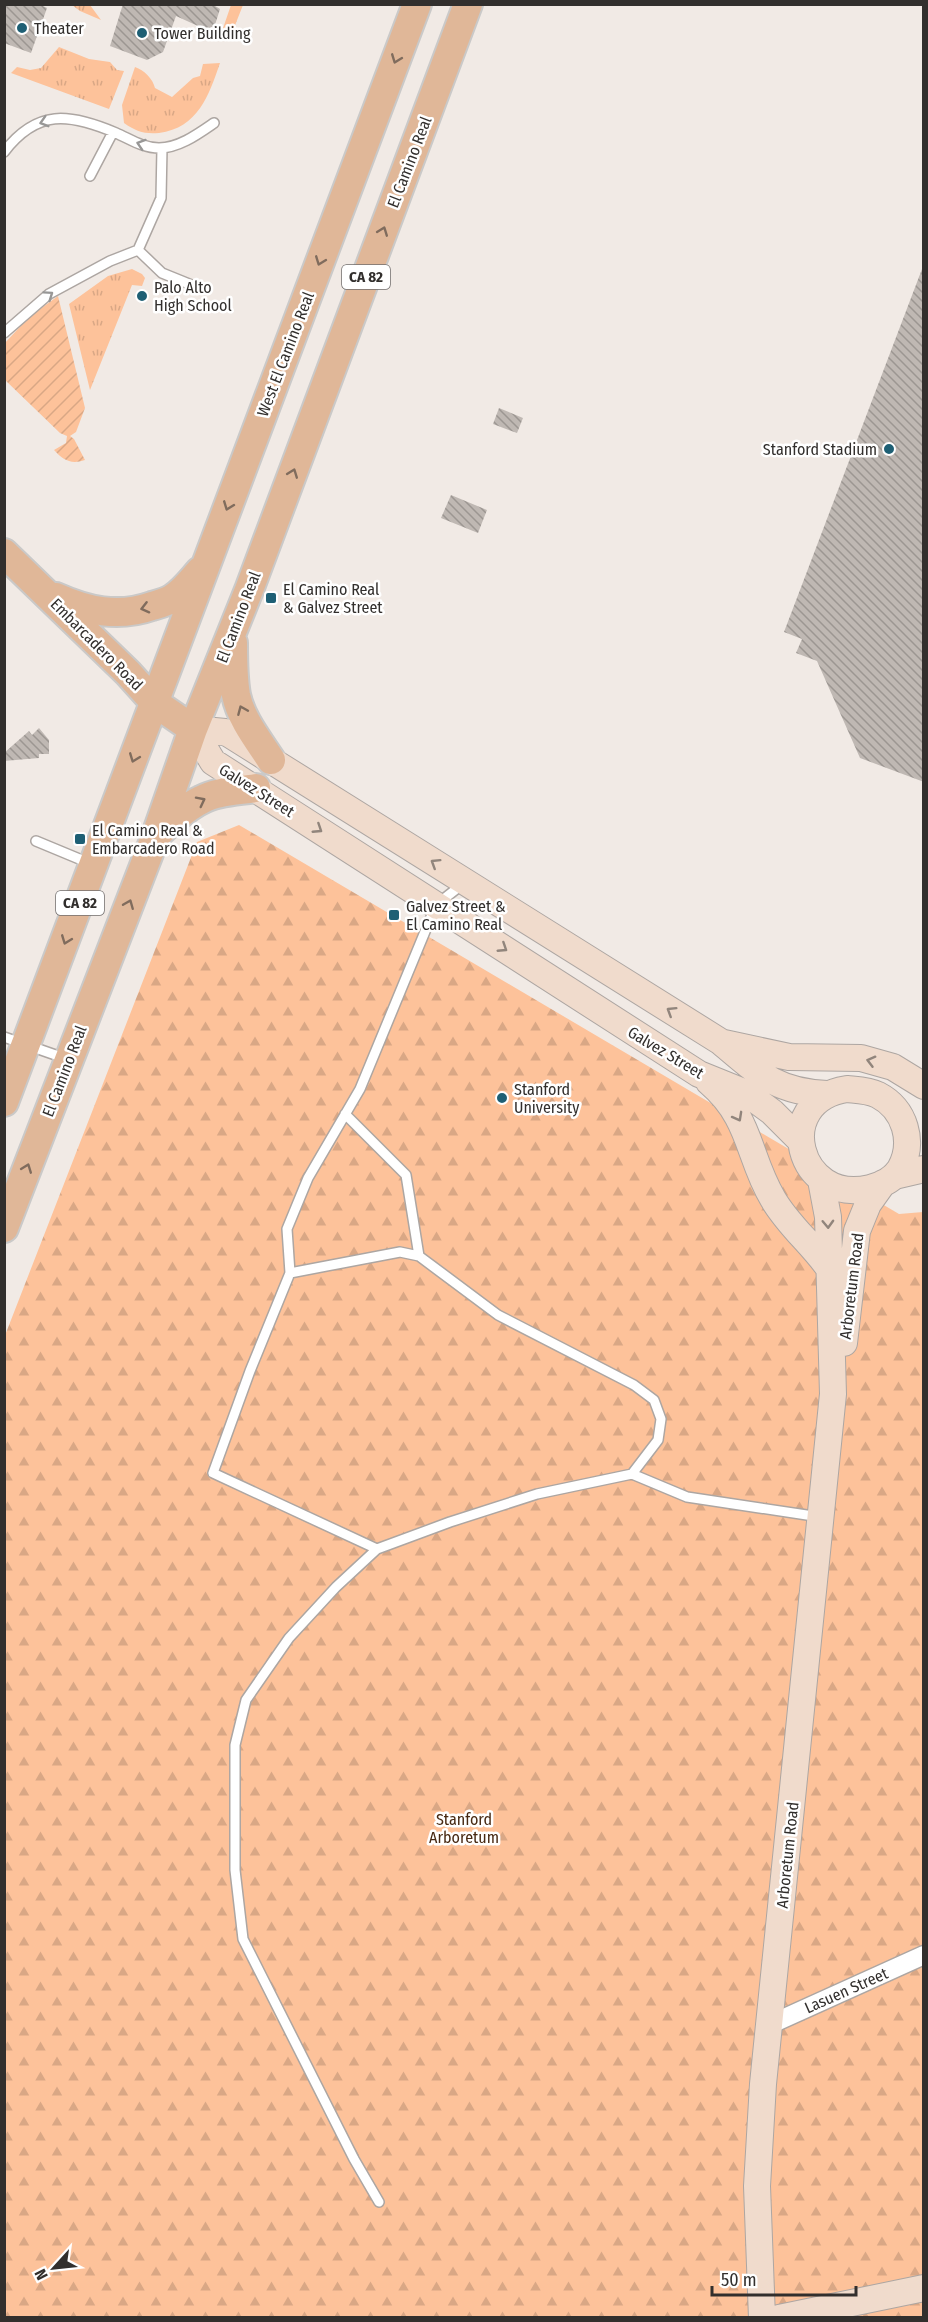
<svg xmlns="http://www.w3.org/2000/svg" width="928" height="2322" viewBox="0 0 928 2322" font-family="'Fira Sans Condensed',sans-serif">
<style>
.grass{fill:url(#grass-tufts)}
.forest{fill:url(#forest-firs)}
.garden{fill:url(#garden-furrows)}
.building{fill:url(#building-back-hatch)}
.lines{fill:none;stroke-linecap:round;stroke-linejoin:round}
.lane-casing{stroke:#ada6a2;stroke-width:12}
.street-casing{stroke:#ada6a2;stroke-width:21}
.secondary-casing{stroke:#ada6a2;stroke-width:28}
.primary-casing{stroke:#cac9c8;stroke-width:32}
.lane{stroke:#fff;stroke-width:9}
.street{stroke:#fff;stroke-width:18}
.secondary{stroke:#f0dbcc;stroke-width:26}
.primary{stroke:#e0b798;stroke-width:28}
.oneway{stroke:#806c5d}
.oneway2{stroke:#989796}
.oneway3{stroke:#91857c}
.poi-dot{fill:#1e5f74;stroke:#fff;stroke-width:2}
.labels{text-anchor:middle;stroke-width:5;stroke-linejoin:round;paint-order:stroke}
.shield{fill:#fff;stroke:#706d6c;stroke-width:1.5}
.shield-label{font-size:15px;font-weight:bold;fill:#322f2d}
.poi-label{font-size:16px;fill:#322f2d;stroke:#fff;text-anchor:start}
.street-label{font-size:16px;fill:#322f2d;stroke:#fff}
.park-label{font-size:16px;fill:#472913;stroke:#fff}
</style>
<defs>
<pattern id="grass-tufts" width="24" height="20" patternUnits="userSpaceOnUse" patternTransform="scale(1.5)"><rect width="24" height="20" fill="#fdc29a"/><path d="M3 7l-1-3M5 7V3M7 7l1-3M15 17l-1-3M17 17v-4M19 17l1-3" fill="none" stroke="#d9a785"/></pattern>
<pattern id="forest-firs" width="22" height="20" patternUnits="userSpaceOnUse" patternTransform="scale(1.5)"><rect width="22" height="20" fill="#fdc29a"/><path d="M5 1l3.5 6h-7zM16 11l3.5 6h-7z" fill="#d9a785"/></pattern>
<pattern id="garden-furrows" width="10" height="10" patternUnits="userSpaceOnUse" patternTransform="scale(1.5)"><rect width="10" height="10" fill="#fdc29a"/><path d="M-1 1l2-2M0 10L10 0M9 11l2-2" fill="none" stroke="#d9a785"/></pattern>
<pattern id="building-back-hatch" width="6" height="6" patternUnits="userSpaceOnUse" patternTransform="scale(1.5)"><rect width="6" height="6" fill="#bfb8b3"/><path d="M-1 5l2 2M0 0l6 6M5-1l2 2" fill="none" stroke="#9c9692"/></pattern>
</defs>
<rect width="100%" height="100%" fill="#f1eae5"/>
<path class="grass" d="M72,5H90L101,20L80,11Z
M231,5H243L230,38L221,34Z
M59,47L89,59L110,62L117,70L124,71L109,109L11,73L17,67L30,70L41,68Z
M220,63C209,95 198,128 159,133C144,134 137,132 124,123L122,105L135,67C144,70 153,79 155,88L172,97L193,78L200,76L203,64Z
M132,269L142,274L145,278L142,286L132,285L90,390L69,304L108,276Z"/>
<path class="forest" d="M239,825L899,1214L923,1212V2317H5L4,1338L197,842Z"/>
<path class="garden" d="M58,296L85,408L76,432L70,436L74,439L85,460C71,465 63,460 54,450L66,443L67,436L60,433L5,380L4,344L29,317Z"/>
<path class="building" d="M4,4H39L47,8L31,53L4,43Z
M123,4H212L220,9L214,28L211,27L209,31L176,16L163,52L147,60L110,46Z
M922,269H924V782L860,758L817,661L796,653L802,639L784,632Z
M499,408L523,418L517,433L493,424Z
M451,495L487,510L478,533L441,518Z
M39,728L49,740V754H39V758L4,761V753L29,731L32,735Z"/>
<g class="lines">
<defs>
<path id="lane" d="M4,152C37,109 69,113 116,133C130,139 143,148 159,148C179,148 198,134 214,123
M90,176L113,132
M138,250L161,198L162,148
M4,333L49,294L110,261L138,250L162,273L199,288
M36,841L89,863
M4,1037L67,1059
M345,1114L406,1175L419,1256
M290,1273L400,1252L419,1256L498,1315L634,1385L654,1400L661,1419L658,1440L632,1474
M377,1549L213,1473L250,1371L290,1273L287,1229L308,1178L360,1089L436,905L464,883
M379,2202L354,2159L243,1939L235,1870V1745L246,1700L289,1638L336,1587L377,1549L450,1522L537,1494L632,1474L687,1497L820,1517"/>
<path id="street" d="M769,2025L924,1955"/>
<path id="secondary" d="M193,729L225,732L229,734L721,1042C758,1073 776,1092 827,1094
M193,729L213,762L699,1074L746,1093L772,1112L800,1140
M724,1043L789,1057L861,1058L893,1067L924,1086
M709,1082C752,1119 747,1155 773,1199C788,1225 811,1243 828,1267
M847,1089C857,1090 868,1090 878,1095C905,1109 915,1142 900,1169C893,1180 882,1185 870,1188C798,1206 770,1101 847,1089Z
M894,1176L924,1169
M844,1343L857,1231L868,1204L883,1183
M762,2318L757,2186L763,2084L833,1394L828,1217L821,1180
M779,2318L924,2288"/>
<path id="primary" d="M4,553L128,673L155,703L193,729
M56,597C87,611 118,618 152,606C159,604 167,602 173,598C184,591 192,580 200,571
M233,643C233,660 233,678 236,695C241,719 258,740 271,760
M156,835C170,823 184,808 201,800C217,791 238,791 256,788
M4,1102L417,4
M4,1228L156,835L193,729L249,590L468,4"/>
</defs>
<use href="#lane" class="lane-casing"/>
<use href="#street" class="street-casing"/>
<use href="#secondary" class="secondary-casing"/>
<use href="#primary" class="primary-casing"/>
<use href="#lane" class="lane"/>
<use href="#street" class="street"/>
<use href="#secondary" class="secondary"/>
<use href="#primary" class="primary"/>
</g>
<defs><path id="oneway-chevron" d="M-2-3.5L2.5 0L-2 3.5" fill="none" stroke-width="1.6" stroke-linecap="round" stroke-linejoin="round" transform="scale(1.5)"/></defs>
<g class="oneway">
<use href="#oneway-chevron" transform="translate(396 59) rotate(111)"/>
<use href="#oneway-chevron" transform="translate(383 231) rotate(-69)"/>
<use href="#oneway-chevron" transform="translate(320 261) rotate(111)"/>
<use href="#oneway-chevron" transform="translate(293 473) rotate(-69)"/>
<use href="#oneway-chevron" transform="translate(228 506) rotate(111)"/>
<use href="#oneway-chevron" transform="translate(145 608) rotate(166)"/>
<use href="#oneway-chevron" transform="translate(242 710) rotate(-113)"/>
<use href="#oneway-chevron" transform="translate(134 758) rotate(111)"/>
<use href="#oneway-chevron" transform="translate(201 801) rotate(-27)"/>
<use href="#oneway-chevron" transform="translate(129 904) rotate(-68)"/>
<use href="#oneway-chevron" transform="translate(66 940) rotate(111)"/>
<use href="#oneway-chevron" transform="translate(27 1168) rotate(-69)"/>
</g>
<g class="oneway2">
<use href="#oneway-chevron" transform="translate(44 122) rotate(163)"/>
<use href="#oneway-chevron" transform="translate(141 144) rotate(-162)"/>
<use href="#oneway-chevron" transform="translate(49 295) rotate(-35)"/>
</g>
<g class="oneway3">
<use href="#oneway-chevron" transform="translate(318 829) rotate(33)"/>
<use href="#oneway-chevron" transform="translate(435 863) rotate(-148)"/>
<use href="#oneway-chevron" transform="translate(503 948) rotate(33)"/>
<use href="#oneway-chevron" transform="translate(671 1011) rotate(-148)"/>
<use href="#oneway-chevron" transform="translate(871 1061) rotate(-165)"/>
<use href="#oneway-chevron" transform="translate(738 1117) rotate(61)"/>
<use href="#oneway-chevron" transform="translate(828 1224) rotate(88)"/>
</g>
<g class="poi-dot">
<circle cx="22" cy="28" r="6"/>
<circle cx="142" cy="33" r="6"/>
<circle cx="142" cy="296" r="6"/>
<circle cx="889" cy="449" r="6"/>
<rect x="265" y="592" width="12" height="12" rx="3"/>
<rect x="74" y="833" width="12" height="12" rx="3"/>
<rect x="388" y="909" width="12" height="12" rx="3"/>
<circle cx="502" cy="1098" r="6"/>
</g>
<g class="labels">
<g class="shield">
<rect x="342" y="265" width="48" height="24" rx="4.5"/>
<rect x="56" y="891" width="48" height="24" rx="4.5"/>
</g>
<g class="shield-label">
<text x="366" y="282">CA 82</text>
<text x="80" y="908">CA 82</text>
</g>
<g class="poi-label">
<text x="34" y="34">Theater</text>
<text x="154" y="39">Tower Building</text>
<text x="154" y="293">Palo Alto<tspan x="154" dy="18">High School</tspan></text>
<text x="877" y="455" text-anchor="end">Stanford Stadium</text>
<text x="283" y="595">El Camino Real<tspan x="283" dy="18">&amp; Galvez Street</tspan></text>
<text x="92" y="836">El Camino Real &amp;<tspan x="92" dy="18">Embarcadero Road</tspan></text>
<text x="406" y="912">Galvez Street &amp;<tspan x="406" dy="18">El Camino Real</tspan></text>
<text x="514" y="1095">Stanford<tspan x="514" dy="18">University</tspan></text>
</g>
<g class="street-label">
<text transform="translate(409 162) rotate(-69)" y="6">El Camino Real</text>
<text transform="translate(285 354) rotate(-69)" y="6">West El Camino Real</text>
<text transform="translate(238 617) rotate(-69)" y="6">El Camino Real</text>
<text transform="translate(97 644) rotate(45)" y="6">Embarcadero Road</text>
<text transform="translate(257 790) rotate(32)" y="6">Galvez Street</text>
<text transform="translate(666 1052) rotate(31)" y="6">Galvez Street</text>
<text transform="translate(64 1071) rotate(-69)" y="6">El Camino Real</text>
<text transform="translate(851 1286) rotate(-83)" y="6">Arboretum Road</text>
<text transform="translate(787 1855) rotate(-84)" y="6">Arboretum Road</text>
<text transform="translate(846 1990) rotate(-24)" y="6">Lasuen Street</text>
</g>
<g class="park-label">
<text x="464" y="1825">Stanford<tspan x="464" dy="18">Arboretum</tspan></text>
</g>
</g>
<rect width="928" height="2322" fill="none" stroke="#322f2d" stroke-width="12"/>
<g transform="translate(54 2268) rotate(243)" stroke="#ffffff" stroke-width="4.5" paint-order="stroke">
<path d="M0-4.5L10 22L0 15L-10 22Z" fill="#322f2d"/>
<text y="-9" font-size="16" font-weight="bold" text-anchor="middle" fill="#322f2d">N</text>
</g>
<path d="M712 2286v9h144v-9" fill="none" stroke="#322f2d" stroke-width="3"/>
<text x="721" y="2286" font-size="18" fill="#322f2d" stroke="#ffffff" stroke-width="4.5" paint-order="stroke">50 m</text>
</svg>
